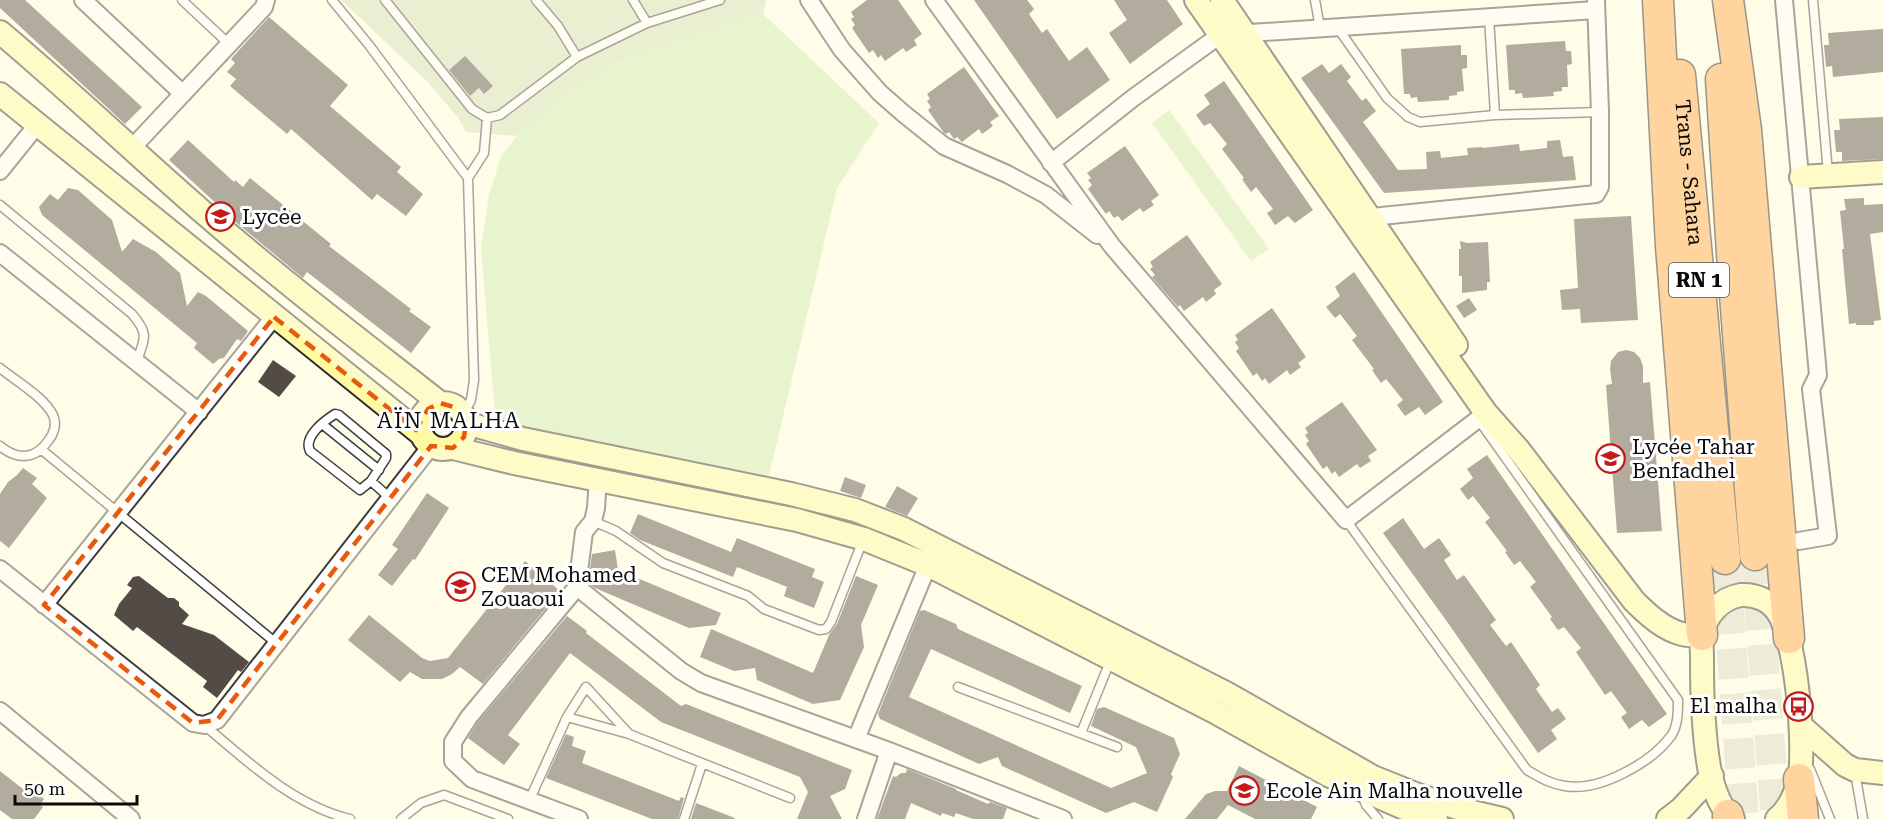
<svg xmlns="http://www.w3.org/2000/svg" width="1883" height="819" viewBox="0 0 1883 819" font-family="'Roboto Serif',serif">
<style>
.green{fill:#cbecae}
.cemetery{fill:#d1e1b8}
.building{fill:#534c46}
.lines{fill:none;stroke-linecap:round;stroke-linejoin:round}
.highway-tunnel{stroke:#dad8c6;stroke-width:30;stroke-dasharray:30 15;stroke-linecap:butt}
.lane-casing{stroke:#3d3d3d;stroke-width:11}
.street-casing{stroke:#3d3d3d;stroke-width:20}
.secondary-casing{stroke:#2c2c2c;stroke-width:26}
.highway-casing{stroke:#1b1b1b;stroke-width:33}
.lane{stroke:#fff;stroke-width:8}
.street{stroke:#fff;stroke-width:16}
.secondary{stroke:#fffaa2;stroke-width:22}
.highway{stroke:#ffa545;stroke-width:30}
.marked{fill:none;stroke:#e8590c;stroke-width:4.5;stroke-dasharray:12 8;stroke-linejoin:round}
.labels{text-anchor:middle;stroke-width:6;stroke-linejoin:round;paint-order:stroke}
.shield{fill:#fff;stroke:#545454;stroke-width:1.5}
.shield-label{font-size:20px;font-weight:bold;fill:#0a0a0a}
.street-label{font-size:21px;fill:#0a0a0a;stroke:#fff}
.poi-label{font-size:21px;fill:#0a0a0a;stroke:#fff;text-anchor:start}
.neighbourhood-label{font-size:22px;letter-spacing:1.5px;fill:#0a0a0a;stroke:#fff}
</style>
<rect width="100%" height="100%" fill="#fffce7"/>
<path class="green" d="M763,14L879,123L837,188L768,480L496,424L481,248L489,195L501,156L534,116L561,95L589,76L644,49L696,31Z
M1169,110L1269,249L1251,261L1152,123Z"/>
<path class="cemetery" d="M341,0H766L763,14C673,37 580,63 517,136L466,132L459,119L428,82Z"/>
<path class="building" d="M0,0H25L142,107L125,124L0,8Z
M867,0H898L922,34L914,40L917,45L906,52L903,48L885,61L881,55L878,58L873,50L869,53L852,28L855,25L851,19L854,17L851,12Z
M974,0H1027L1034,9L1029,14L1042,33L1047,29L1069,61L1087,47L1110,80L1057,119Z
M1114,0H1167L1183,24L1130,64L1109,33L1127,20Z
M269,17L348,85L330,106L401,167L397,172L423,194L406,216L377,194L372,200L291,129L287,134L230,86L236,79L227,72L235,63L231,59Z
M1883,29V72L1833,77L1832,66L1826,67L1824,45H1829L1828,33Z
M1565,41L1566,51H1571L1572,64L1567,65L1568,87H1562V91L1553,92L1554,96L1523,98L1522,93L1515,94V90H1509L1506,45Z
M1461,45V55H1467V68L1462,69L1464,91L1457,92V95L1449,96V100L1418,102L1417,97L1411,98L1410,94H1404L1401,49Z
M465,56L493,86L484,94L479,88L470,96L449,70Z
M1322,64L1329,73L1341,64L1351,77L1347,81L1362,101L1366,98L1376,111L1363,122L1398,170L1427,169L1426,152L1440,151L1441,158L1468,155L1467,148L1482,147V148L1519,144L1520,151L1547,148V141L1560,140L1563,157L1573,156L1576,180L1384,193L1301,78Z
M964,67L999,116L990,122L993,126L982,134L979,129L962,142L957,137L954,139L949,132L946,134L944,133L928,110L931,107L927,101L930,99L927,94Z
M1224,81L1313,210L1295,223L1288,216L1275,225L1267,213L1273,209L1256,187L1251,192L1242,179L1244,178L1222,149L1227,144L1210,123L1204,126L1196,115L1210,104L1204,95Z
M1883,117V159L1842,161V152H1836L1834,130H1840L1839,119Z
M188,140L234,182L235,180L243,187L250,178L331,244L329,246L411,309L409,311L431,327L411,353L307,272L303,278L220,209L221,208L169,160Z
M1125,146L1159,195L1151,201L1154,205L1143,212L1140,208L1122,221L1118,216L1114,218L1109,211L1106,214L1088,189L1092,185L1088,180L1091,178L1087,173Z
M68,188L78,190L112,220L122,252L133,239L156,252L180,273L187,306L198,292L206,296L248,331L241,341L237,339L224,358L219,359L213,364L194,348L197,343L42,215L39,207L50,194L58,200Z
M1864,198V205L1883,204V232L1870,234L1881,320L1874,321V325H1856V323L1849,324L1842,249H1844L1840,211L1846,210L1844,199Z
M1631,216L1638,320L1581,323L1580,309L1562,310L1560,290L1578,288L1574,219Z
M1187,235L1222,284L1214,290L1216,294L1206,302L1203,297L1184,311L1180,305L1178,307L1152,277L1155,275L1150,269L1153,267L1150,262Z
M1460,241L1467,243L1488,242L1490,282H1487V290L1462,293V276H1459V249H1461Z
M1354,272L1443,402L1425,415L1419,407L1405,416L1397,405L1403,400L1386,379L1381,383L1372,370L1374,369L1352,340L1357,336L1340,314L1335,318L1326,307L1340,296L1335,287Z
M1469,298L1477,310L1464,318L1456,306Z
M1272,308L1306,357L1298,363L1301,367L1290,375L1287,370L1269,384L1265,378L1262,381L1257,373L1253,376L1236,351L1239,348L1235,342L1238,340L1235,335Z
M1626,350L1634,352L1640,358L1643,366V383L1650,382L1662,531L1617,533L1606,385L1612,384L1610,369L1611,361L1618,352Z
M273,360L296,376L279,397L258,382Z
M1342,402L1377,450L1368,456L1371,461L1360,468L1357,464L1339,477L1335,471L1332,474L1327,466L1323,469L1306,444L1309,441L1305,435L1308,433L1305,428Z
M1487,455L1667,714L1649,727L1642,720L1629,729L1621,717L1627,713L1611,691L1605,695L1576,652L1581,648L1564,627L1558,630L1550,619L1552,617L1530,587L1536,582L1520,561L1514,565L1505,552L1507,551L1485,522L1490,518L1473,496L1468,500L1460,489L1473,478L1467,469Z
M23,468L37,478L32,484L47,498L9,548L0,541V494L8,482L17,475Z
M845,477L866,485L861,498L840,491Z
M897,486L918,498L907,516L885,507Z
M427,493L449,508L415,560L413,559L392,586L378,575L398,549L392,545Z
M638,514L731,552L737,538L815,569L812,577L824,582L814,608L784,596L787,587L770,580L737,567L733,577L640,540L630,533Z
M1403,518L1424,549L1439,538L1451,555L1444,560L1457,580L1464,575L1496,620L1490,625L1506,646L1511,642L1540,685L1536,689L1552,712L1558,708L1566,719L1551,730L1557,739L1538,753L1448,623L1383,533Z
M615,550L618,570L721,613L716,625L689,628L595,588L588,583L592,554Z
M525,561L560,591L483,684L460,667L452,674L442,679H422L410,672L400,682L348,640L369,615L422,658L430,661L448,658Z
M139,576L168,598H174L179,602V606L189,615L182,624L214,635L249,662L241,672L238,670L217,698L203,687L207,681L137,627L133,631L114,615L119,604L132,588L127,585L133,577Z
M856,576L878,585L861,625L864,647L840,700L813,704L757,680L755,668L734,671L700,657L711,629L813,673L829,635L837,624Z
M924,610L956,624L958,629L1082,686L1070,713L931,649L909,697L1111,788L1147,773L1136,747L1091,726L1097,709L1104,707L1174,738L1180,754L1171,774L1173,777L1157,812L1134,802L1106,813L1002,766L998,757L979,764L880,719L878,714L920,611Z
M567,616L587,631L586,633L681,706L686,704L852,770L845,789L830,796L842,819H797L808,792L800,777L661,722L570,653L508,735L520,744L504,765L468,738L477,723Z
M566,734L574,737L572,746L586,751L582,763L679,801L681,797L684,798L678,819H652L546,778Z
M1239,766L1317,807L1311,819H1255L1228,805L1217,819H1185L1206,794L1215,791H1227Z
M907,769L956,789V790L988,804L990,802L1007,808L1003,819H973L956,813L954,817L942,813L941,816L911,803L905,819H877L893,776L896,777L901,773H906Z
M0,771L28,793L31,789L44,799L40,805L43,807L34,819H12L0,810Z
M696,803L735,818L734,819H691Z"/>
<g class="lines">
<path class="highway-tunnel" d="M1755,555L1776,819
M1725,559L1744,819"/>
<defs>
<path id="lane" d="M182,0L230,45
M332,0L369,45L468,178
M385,0L472,109L487,118L500,115L577,57L647,23L720,0
M536,0L558,26L577,57
M633,0L647,23
M1315,0L1320,28
M1813,0L1828,173
M1489,17L1495,115
M1337,27L1387,98L1408,117L1420,122L1495,115L1600,112
M0,205L132,314C149,334 145,337 137,361
M0,368C16,381 44,397 53,415C57,424 54,434 48,441C35,460 17,460 0,446
M335,414L339,415L386,454V458L371,481L360,490L310,451C303,437 324,421 335,414Z
M463,415L471,400L474,380L468,178L484,153L487,118
M322,424L379,470
M42,450L276,643
M371,481L390,498
M1346,520L1527,770C1539,777 1550,784 1565,786C1599,792 1651,763 1671,736C1678,726 1678,712 1678,700L1480,422
M593,521L616,531L663,563L748,596L764,609L819,630L826,629L831,622L863,540
M958,687L1117,747
M567,717L629,734L790,798
M204,725C248,762 293,805 350,819
M1081,733L1111,659
M1810,769L1830,819
M1855,772L1863,819
M1362,795L1366,805L1378,819
M529,801L567,717L586,687L629,734
M401,819L421,803L444,795L508,819
M684,819L702,764"/>
<path id="street" d="M83,0L183,94
M809,0L842,50L880,93L904,114L944,146L1007,174L1046,195L1097,235
M934,0L1112,246L1346,520L1486,413
M1784,0L1818,375L1811,389L1828,536L1799,541
M131,149L264,7L266,0
M1051,163L1133,98L1220,35L1596,10
M0,171L37,125
M1362,218L1596,194L1600,187V112L1596,1
M0,253L199,412
M0,569L193,723L204,725L217,720L431,446
M577,587L681,671L701,683L889,751L1063,819
M44,605L274,317
M0,711L131,819
M856,739L928,565
M579,819L472,779L453,761V742L469,717L577,587L584,532L593,521L596,508L598,479
M866,819L889,751"/>
<path id="secondary" d="M1196,0L1486,413L1518,449L1634,601C1647,614 1663,629 1682,634C1688,636 1696,635 1702,635
M1222,0L1456,345
M0,32C70,91 136,154 205,214C281,280 361,341 440,403
M0,94L421,434
M1801,177L1883,172
M420 426a23 23 0 1 1 46 0a23 23 0 1 1-46 0Z
M466,423L523,439L791,494L855,510L904,529L1226,693L1373,777L1418,795L1464,810L1502,819
M453,448L514,463L797,520L864,539L928,565L1213,711L1328,775L1418,814L1436,819
M1801,726L1845,765L1855,770L1883,773
M1668,819L1681,809L1712,776
M1733,819C1707,798 1705,738 1703,707C1702,690 1702,674 1702,657C1702,650 1701,641 1702,634C1706,615 1721,598 1741,595C1755,594 1769,600 1777,611C1796,636 1806,749 1799,780C1795,796 1789,809 1777,819"/>
<g id="highway">
<path d="M1658,0L1671,246L1702,635"/>
<path d="M1728,0L1746,130L1789,638"/>
<path id="s1" d="M1680,75L1725,559"/>
<path d="M1721,79L1733,269L1755,555"/>
<path d="M1799,779L1803,819"/>
<path d="M1728,815V819"/>
</g>
</defs>
<use href="#lane" class="lane-casing"/>
<use href="#street" class="street-casing"/>
<use href="#secondary" class="secondary-casing"/>
<use href="#highway" class="highway-casing"/>
<use href="#lane" class="lane"/>
<use href="#street" class="street"/>
<use href="#secondary" class="secondary"/>
<use href="#highway" class="highway"/>
</g>
<path d="M0 0H1883V819H0ZM274,317L416,430L428,409L440,403L457,408L466,423L464,437L453,448L431,446L217,720L193,723L44,605Z" fill="#fffce7" fill-opacity=".55" fill-rule="evenodd"/>
<path class="marked" d="M274,317L416,430L428,409L440,403L457,408L466,423L464,437L453,448L431,446L217,720L193,723L44,605Z"/>
<defs>
<symbol id="school-ring" viewBox="-11 -11 22 22"><circle r="9.5" fill="#fff" stroke="#c41a18" stroke-width="1.5"/><path d="M0-5L7-2L0 1L-7-2ZM-4 1L0 2.5L4 1V4Q0 6-4 4Z" fill="#c41a18"/></symbol>
<symbol id="bus-ring" viewBox="-11 -11 22 22"><circle r="9.5" fill="#fff" stroke="#c41a18" stroke-width="1.5"/><path d="M-5-6H5V4H4V6H2V4H-2V6H-4V4H-5ZM-3.5-4V0h7V-4ZM-3.5 1.2v1.5H-2V1.2ZM2 1.2v1.5H3.5V1.2Z" fill="#c41a18"/></symbol>
</defs>
<g fill-rule="evenodd">
<use href="#school-ring" x="204" y="200" width="33" height="33"/>
<use href="#school-ring" x="1594" y="442" width="33" height="33"/>
<use href="#school-ring" x="444" y="570" width="33" height="33"/>
<use href="#bus-ring" x="1782" y="690" width="33" height="33"/>
<use href="#school-ring" x="1228" y="774" width="33" height="33"/>
</g>
<g class="labels">
<rect class="shield" x="1669" y="263" width="60" height="34" rx="4.5"/>
<g class="shield-label">
<text x="1699" y="287">RN 1</text>
</g>
<g class="street-label">
<text dy="7" stroke="none"><textPath href="#s1" startOffset="98">Trans - Sahara</textPath></text>
</g>
<g class="poi-label">
<text x="242" y="224">Lycėe</text>
<text x="1632" y="454">Lycée Tahar<tspan x="1632" dy="24">Benfadhel</tspan></text>
<text x="481" y="582">CEM Mohamed<tspan x="481" dy="24">Zouaoui</tspan></text>
<text x="1777" y="713" text-anchor="end">El malha</text>
<text x="1266" y="798">Ecole Ain Malha nouvelle</text>
</g>
<g class="neighbourhood-label">
<text x="449" y="428">AÏN MALHA</text>
</g>
</g>
<path d="M15 795v9h122v-9" fill="none" stroke="#0a0a0a" stroke-width="3"/>
<text x="24" y="795" font-size="18" fill="#0a0a0a" stroke="#ffffff" stroke-width="4.5" paint-order="stroke">50 m</text>
</svg>
